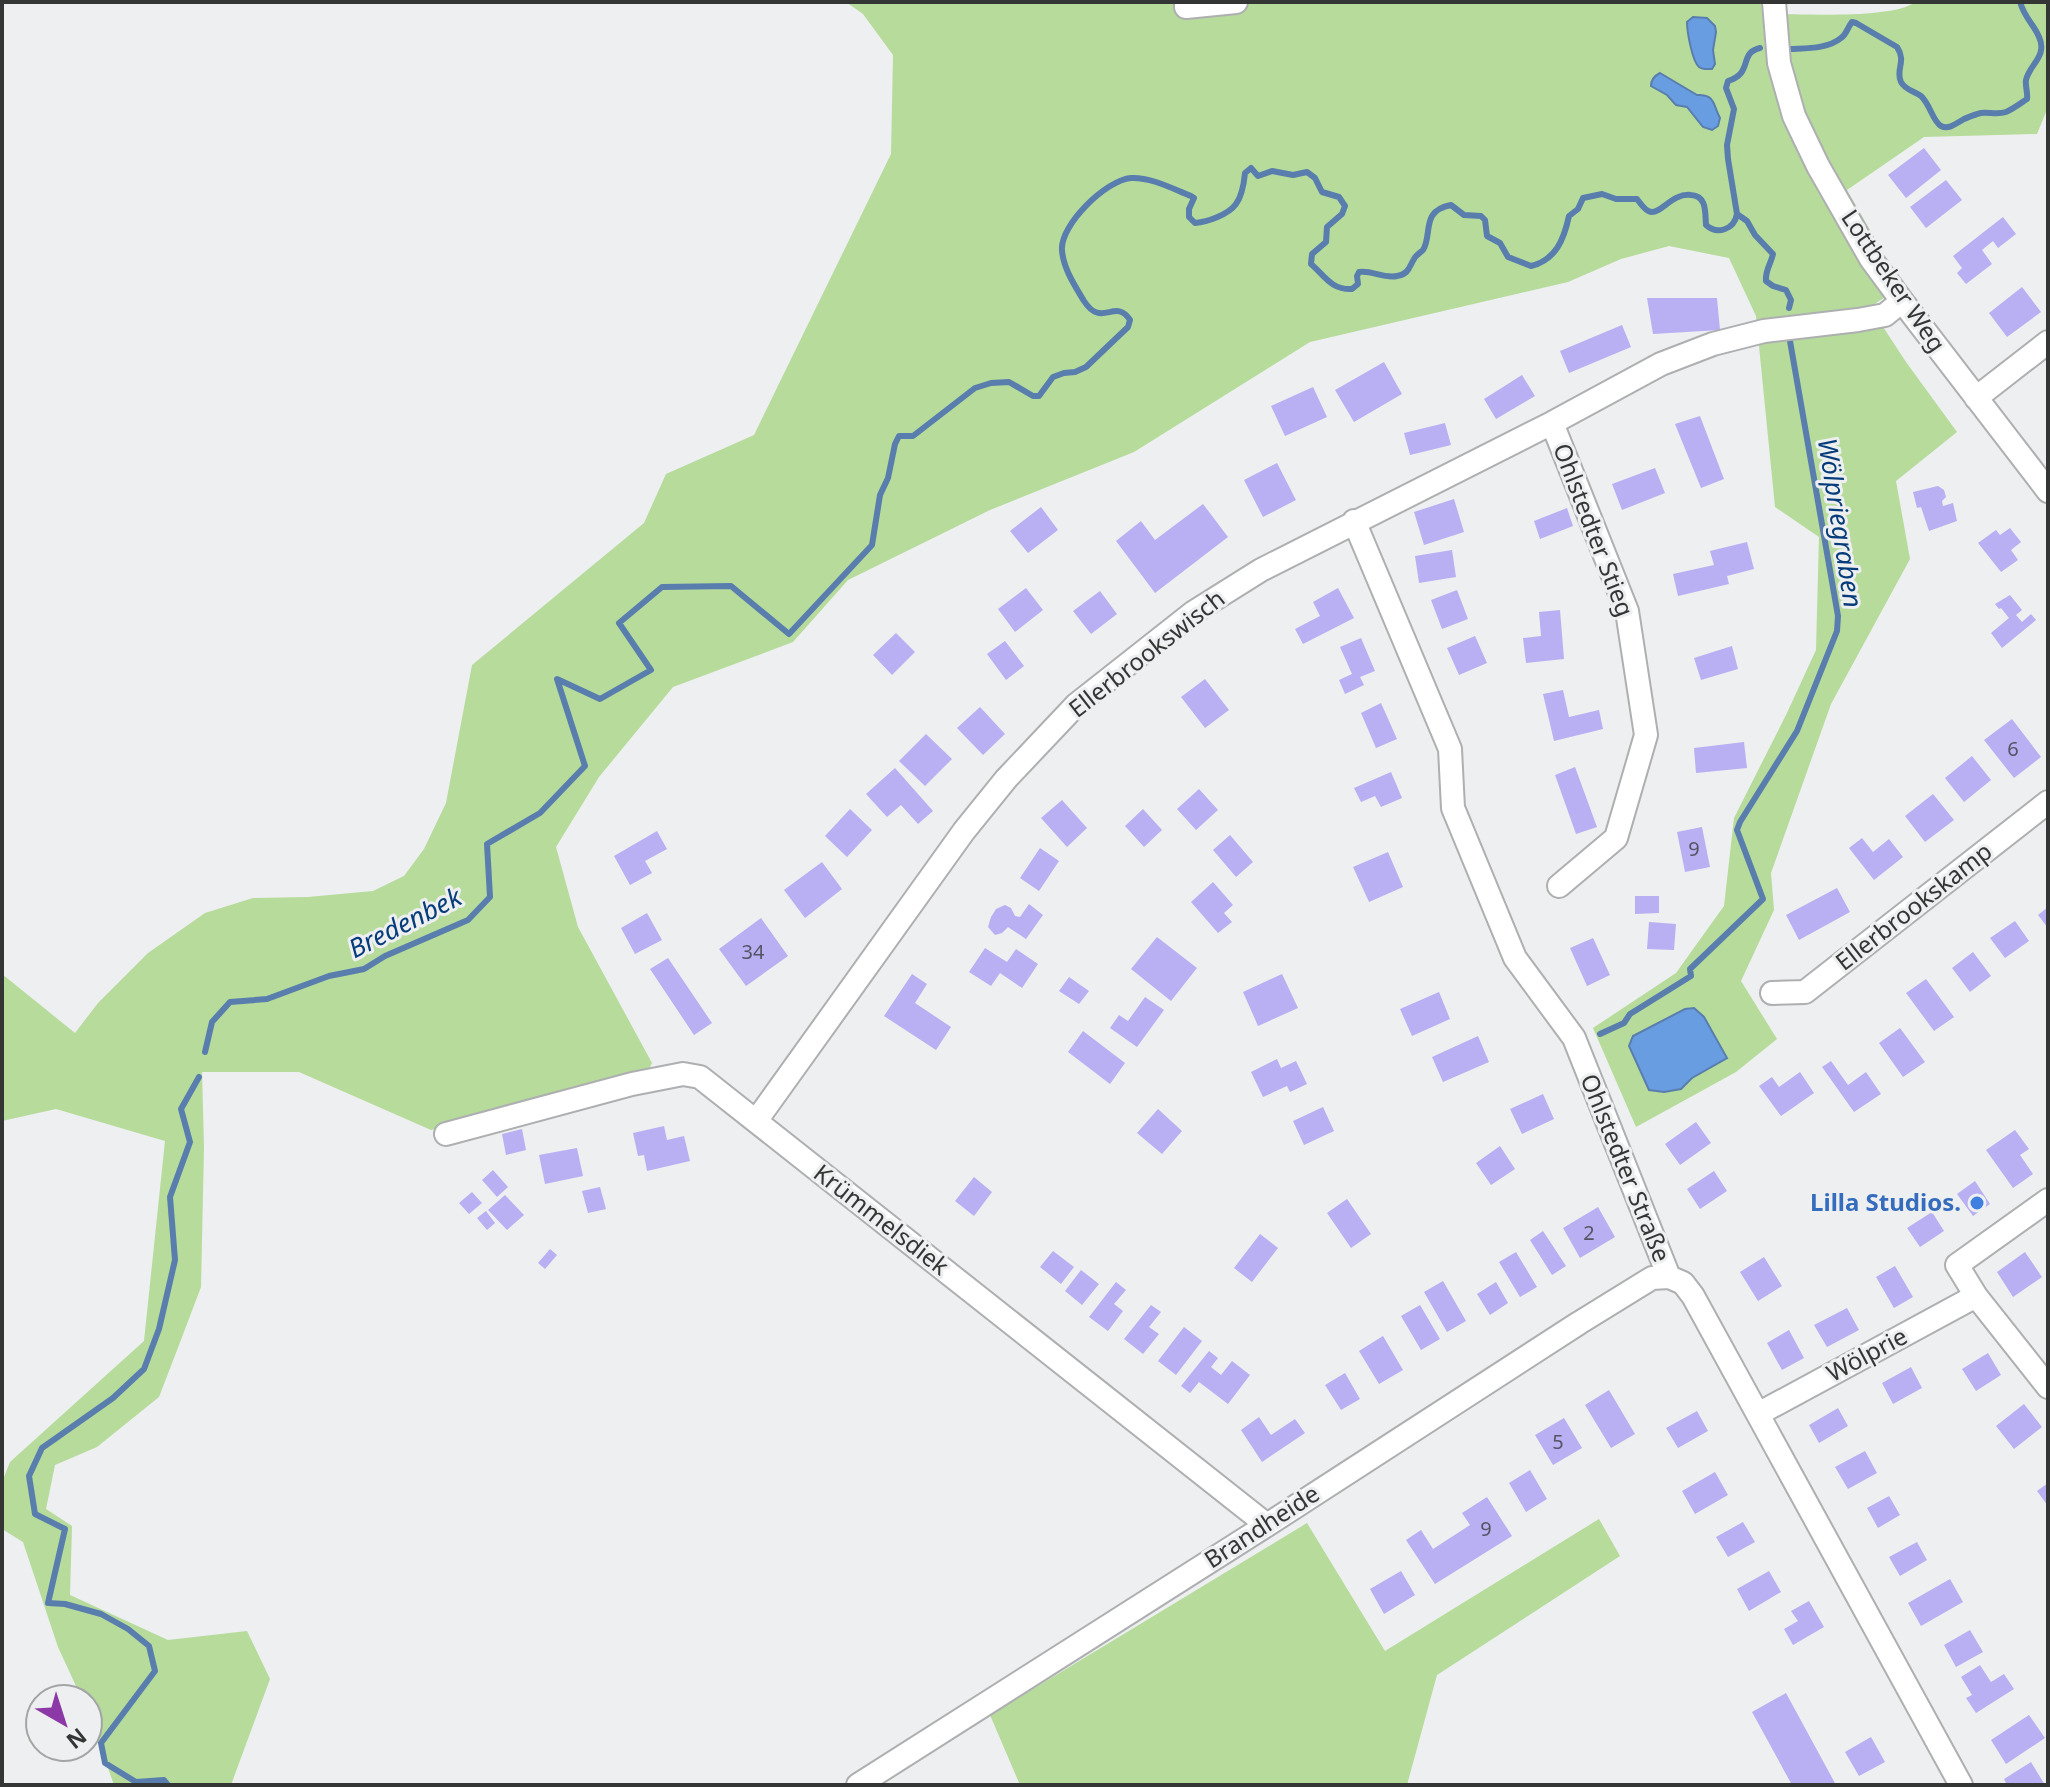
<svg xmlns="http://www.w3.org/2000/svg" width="2050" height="1787" viewBox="0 0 2050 1787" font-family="'Noto Sans',sans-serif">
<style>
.green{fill:#b6db9b;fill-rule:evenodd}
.water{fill:#699de2;stroke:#597eae;stroke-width:2}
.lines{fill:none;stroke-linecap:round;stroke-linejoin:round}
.stream{stroke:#597eae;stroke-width:6}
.building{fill:#b8b0f2}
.minor-casing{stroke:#aeafb1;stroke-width:26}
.minor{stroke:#fff;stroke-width:22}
.shop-dot{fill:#3f7fe0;stroke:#edeff0;stroke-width:3}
.labels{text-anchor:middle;stroke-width:6;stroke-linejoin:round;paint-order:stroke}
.number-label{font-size:20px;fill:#555464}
.street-label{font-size:24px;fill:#343535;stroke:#edeff0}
.shop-label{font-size:24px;font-weight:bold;fill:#366cbe;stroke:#edeff0;text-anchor:end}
.water-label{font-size:26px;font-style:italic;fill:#063c7a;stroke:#edeff0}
</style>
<rect width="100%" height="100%" fill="#edeff0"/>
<path class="green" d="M846,2H1774V14C1805,14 1894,19 1915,2H2048V107L2037,134L1924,137L1847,190L1902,286L1870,307L1906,362L1957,432L1896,481L1910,559L1831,704L1771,873L1774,910L1741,981L1777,1039L1736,1072L1636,1127L1593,1028L1676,973L1724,906L1734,818L1786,715L1816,650L1819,537L1775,507L1756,316L1729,258L1669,246L1621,259L1568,282L1310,342L1134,452L990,510L848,580L793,642L673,687L599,777L556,847L578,927L652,1063L646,1075L431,1130L299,1072H202L204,1147L201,1287L179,1345L159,1397L97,1447L55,1465L46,1509L72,1526L70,1595L168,1640L247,1631L270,1679L231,1785H114L88,1712V1699H82L58,1647L23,1542L2,1529V1482L10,1462L144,1341L165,1141L56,1109L2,1121V974L75,1033L98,1003L148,953L205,913L253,898L308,897L373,891L404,876L424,849L446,803L472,665L644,523L666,474L754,435L891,154L893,55L863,14ZM1660,73L1697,95L1703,94V127L1687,107L1676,105L1667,95L1656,89ZM1694,1008L1727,1058L1692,1078L1681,1089Z
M1599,1519L1620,1556L1437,1675L1407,1785H1020L990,1715L1307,1523L1385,1651Z"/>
<path class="water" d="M1693,17L1707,18L1715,26L1716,32L1713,50L1715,64L1712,69C1707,69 1703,70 1699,67C1692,61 1687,31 1687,22Z
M1660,73L1697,95C1716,94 1713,106 1720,118L1718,126L1712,130L1703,127L1687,107L1676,105L1667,95L1651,86C1651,80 1654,76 1660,73Z
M1694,1008L1704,1017L1727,1058L1692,1078L1681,1089L1664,1092L1649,1090L1629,1046L1633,1036L1685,1009Z"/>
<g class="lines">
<path class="stream" d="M1790,49C1806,48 1828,49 1841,38C1847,34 1847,28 1852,22L1856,23L1897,47C1907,62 1895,69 1901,82C1905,90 1914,91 1921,96C1930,104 1933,122 1941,126C1949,130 1957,123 1964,119C1969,117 1976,114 1981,113C1989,112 1998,115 2006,112C2013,109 2021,103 2027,99C2028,93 2025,86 2026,80C2029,65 2048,56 2039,37C2034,24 2025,19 2020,2
M1737,214L1747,221L1755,235L1773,254C1771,264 1765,270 1766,281L1773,286L1786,290L1791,300L1789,308
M1600,1034L1624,1023L1630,1014L1691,976L1690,969L1763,899L1737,830L1740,822L1797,731L1837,631L1838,616L1790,341
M205,1052L212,1022L230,1002L267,999L329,976L364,969L385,956L468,920L490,897L487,844L540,813L585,766L557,679L600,699L651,670L619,623L662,587L731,586L789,634L872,545L880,495L888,478L895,444L899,436H913L975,388L991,383L1009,382L1033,396H1039L1053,377L1064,373L1075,372L1086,367L1128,327L1130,320C1115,297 1102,329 1084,301C1075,286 1063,268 1062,250C1060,225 1106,180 1131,178C1151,177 1173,189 1191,196L1194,198L1189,209V217L1195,223C1207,222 1228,215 1236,204C1242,196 1244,183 1245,173L1251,168L1258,176L1272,171L1293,175L1307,172L1315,178L1322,192L1339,197L1345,206L1342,214L1327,227L1326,242L1312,254L1311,264C1325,276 1331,290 1352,289L1358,284L1357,276L1359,272C1372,270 1384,279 1397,276C1409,274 1409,267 1414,259C1415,256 1421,252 1423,250C1433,234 1420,211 1451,205L1464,215L1481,216L1485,220L1487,236L1500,243L1508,257L1531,266C1556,260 1564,239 1569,216L1578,209L1583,198L1602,194L1616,199H1637C1641,204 1645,211 1651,212C1662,213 1672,193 1691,195C1707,196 1705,212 1706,225C1717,235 1734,230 1737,214L1728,159L1727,145L1734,109L1726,88L1728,81C1754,73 1738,53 1760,48
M168,1785L164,1780L136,1782L105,1763L101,1743L155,1671L149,1646L128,1629L101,1614L65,1604L48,1603L65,1529L35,1514L29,1476L42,1448L113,1398L144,1369L159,1329L175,1260L170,1197L190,1142L181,1109L199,1077"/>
</g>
<path class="building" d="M1924,148L1941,170L1906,198L1888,175Z
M1946,180L1962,200L1926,228L1910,207Z
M2003,217L2016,234L1998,248L1993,241L1982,250L1992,264L1966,284L1957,273L1962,268L1953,256Z
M2022,287L2041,312L2007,337L1989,313Z
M1647,298H1717L1720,330L1653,334Z
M1622,325L1631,347L1569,373L1560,351Z
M1384,362L1402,394L1354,422L1335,390Z
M1522,375L1535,396L1496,419L1484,399Z
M1313,387L1327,417L1285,436L1271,406Z
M1700,416L1724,479L1701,488L1675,424Z
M1445,423L1451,445L1410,455L1404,433Z
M1277,463L1296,500L1263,517L1244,480Z
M1655,468L1665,493L1622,510L1612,484Z
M1938,486L1944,490L1946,497L1942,501L1943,506L1953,503L1957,521L1929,531L1921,507L1917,508L1913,492Z
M1454,499L1464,532L1424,545L1414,512Z
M1203,504L1228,537L1155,593L1116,541L1141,521L1155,540Z
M1041,507L1058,530L1028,553L1010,531Z
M1567,508L1573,526L1540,539L1534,521Z
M2010,528L2021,542L2011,550L2018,560L2001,572L1978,543L1996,530L2000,535Z
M1747,542L1754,569L1727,576L1729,584L1678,596L1673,574L1714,565L1710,551Z
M1452,550L1456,577L1419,583L1415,556Z
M1026,588L1043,610L1015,632L998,609Z
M1338,588L1354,618L1303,644L1295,629L1320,616L1313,602Z
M1457,590L1468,619L1442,629L1431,600Z
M1100,591L1117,614L1091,634L1073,611Z
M2010,595L2022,610L2016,615L2022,622L2031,614L2036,620L2002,648L1991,633L2009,618L2001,608L1999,609L1995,604Z
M1560,610L1564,659L1526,663L1523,638L1541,636L1539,612Z
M896,633L915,652L892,675L873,655Z
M1475,636L1487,663L1459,675L1447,648Z
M1361,638L1375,671L1360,677L1364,685L1345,694L1339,680L1352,674L1340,647Z
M1005,641L1024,666L1006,680L987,654Z
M1732,646L1738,669L1701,680L1694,658Z
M1205,679L1229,710L1205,728L1181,697Z
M1563,690L1569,717L1599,710L1603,729L1554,741L1543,694Z
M1381,703L1397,739L1376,748L1361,713Z
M980,707L1005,734L983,755L957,728Z
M2012,719L2041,757L2014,778L1984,740Z
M926,734L952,759L925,786L899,761Z
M1744,742L1747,768L1696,773L1694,748Z
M1972,756L1991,780L1964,802L1945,778Z
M1575,767L1597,827L1576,834L1555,775Z
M895,768L933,811L918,824L901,805L887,817L866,794Z
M1391,772L1402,798L1381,807L1375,796L1361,802L1354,788Z
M1199,789L1218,810L1196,830L1177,809Z
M1933,794L1954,820L1925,842L1905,816Z
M1062,800L1087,828L1067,847L1041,818Z
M850,809L872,830L847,857L825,836Z
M1143,809L1162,830L1144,847L1125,826Z
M1702,827L1710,867L1685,872L1677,832Z
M657,831L667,849L645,861L652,873L630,885L614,856Z
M1230,835L1253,862L1236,877L1213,850Z
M1862,838L1873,852L1889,839L1903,857L1874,880L1849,848Z
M1040,848L1059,861L1039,891L1020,878Z
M1388,852L1403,887L1369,902L1353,867Z
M822,862L842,889L805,918L784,890Z
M1213,882L1233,905L1224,913L1232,922L1218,933L1191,902Z
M1837,888L1850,912L1799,940L1786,915Z
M1635,896H1659V913L1635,914Z
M1029,904L1043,915L1026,939L1008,927L1002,933L995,935L988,927L991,917L996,909L1005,905L1011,908L1015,916L1020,917Z
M2048,907V928L2038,915Z
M647,913L662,940L635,954L621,928Z
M761,918L788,956L746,986L719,949Z
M2015,921L2029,941L2005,958L1990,938Z
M1649,922L1676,924L1674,950L1647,949Z
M1157,937L1197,968L1171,1001L1131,969Z
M1593,938L1610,975L1587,986L1570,948Z
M985,948L1007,962L1016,949L1038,964L1022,988L1000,973L991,986L969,972Z
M1973,952L1991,976L1970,992L1952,968Z
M668,958L712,1023L694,1035L650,969Z
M912,974L927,984L915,1003L951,1027L936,1050L884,1016Z
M1282,974L1298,1008L1258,1026L1243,992Z
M1069,977L1089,991L1079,1004L1059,991Z
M1926,979L1954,1017L1934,1031L1906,993Z
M1439,992L1450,1019L1412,1036L1400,1009Z
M1145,997L1164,1010L1137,1047L1110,1028L1119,1015L1128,1021Z
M1900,1028L1925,1062L1903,1077L1879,1043Z
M1083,1031L1125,1063L1110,1084L1068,1052Z
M1478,1036L1489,1062L1443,1082L1432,1057Z
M1277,1059L1281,1068L1296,1061L1307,1084L1290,1092L1287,1086L1263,1097L1251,1072Z
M1831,1061L1848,1085L1866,1072L1881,1094L1854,1112L1822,1067Z
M1800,1072L1814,1093L1781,1116L1759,1086L1772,1077L1779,1087Z
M1543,1094L1554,1119L1522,1134L1510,1109Z
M1323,1107L1334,1131L1304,1145L1293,1121Z
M1158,1109L1182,1131L1162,1154L1137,1133Z
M1696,1122L1711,1143L1680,1165L1665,1144Z
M664,1126L667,1140L684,1136L690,1161L647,1171L644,1155L638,1156L633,1133Z
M522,1129L526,1150L506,1155L502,1134Z
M2015,1130L2029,1149L2020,1155L2033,1174L2013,1188L1986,1150Z
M1500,1146L1515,1169L1491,1185L1476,1163Z
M577,1148L583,1176L545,1184L539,1155Z
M493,1170L508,1187L497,1197L482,1180Z
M1714,1171L1727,1191L1700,1209L1687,1189Z
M974,1177L992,1192L974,1216L955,1201Z
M1975,1181L1990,1204L1973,1216L1957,1194Z
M600,1187L606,1209L588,1213L582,1191Z
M472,1192L482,1203L469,1214L459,1203Z
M505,1195L524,1215L507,1230L488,1210Z
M1347,1199L1371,1234L1351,1248L1327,1213Z
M1598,1207L1615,1237L1580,1258L1563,1228Z
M486,1211L495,1223L487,1230L477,1218Z
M1932,1212L1944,1231L1920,1247L1907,1228Z
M1543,1231L1566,1266L1552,1275L1530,1240Z
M1260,1234L1278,1248L1252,1282L1234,1268Z
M550,1249L557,1255L545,1269L538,1263Z
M1053,1251L1074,1267L1061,1284L1040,1267Z
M1516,1252L1537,1287L1520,1297L1499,1262Z
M2025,1252L2042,1277L2013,1297L1997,1272Z
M1764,1257L1782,1286L1758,1301L1740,1272Z
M1895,1266L1913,1297L1894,1308L1876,1277Z
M1081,1270L1099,1284L1082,1305L1065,1291Z
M1443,1281L1466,1321L1447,1332L1424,1292Z
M1116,1282L1126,1290L1114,1304L1123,1311L1108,1331L1089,1317Z
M1496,1282L1508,1303L1490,1315L1477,1294Z
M1151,1305L1161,1312L1149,1327L1159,1334L1143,1354L1124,1339Z
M1420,1305L1440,1339L1421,1350L1401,1316Z
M1847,1308L1859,1330L1827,1347L1814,1325Z
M1184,1327L1202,1341L1176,1375L1158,1361Z
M1789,1330L1804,1358L1782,1370L1767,1343Z
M1383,1336L1403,1370L1379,1384L1359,1351Z
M1209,1351L1218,1358L1211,1367L1221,1375L1232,1361L1250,1375L1228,1404L1199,1382L1190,1393L1181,1386Z
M1988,1353L2001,1375L1976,1391L1962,1369Z
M1911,1367L1922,1388L1893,1404L1882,1383Z
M1345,1373L1360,1399L1341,1410L1325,1385Z
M1609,1390L1635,1434L1611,1448L1585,1405Z
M2024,1404L2042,1427L2014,1449L1996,1426Z
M1838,1408L1848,1426L1819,1443L1809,1425Z
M1697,1411L1708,1431L1678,1448L1666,1428Z
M1259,1417L1271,1435L1295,1419L1305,1433L1262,1462L1241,1430Z
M1564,1418L1582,1448L1553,1465L1535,1435Z
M1865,1451L1877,1473L1848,1489L1835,1467Z
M1530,1470L1547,1499L1526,1512L1509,1483Z
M1715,1472L1728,1495L1695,1514L1682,1491Z
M2048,1483V1506L2037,1491Z
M1889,1496L1900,1515L1878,1528L1867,1508Z
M1487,1497L1512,1536L1435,1584L1406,1540L1421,1530L1433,1549L1470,1525L1462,1513Z
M1743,1522L1755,1542L1728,1557L1716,1537Z
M1917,1542L1927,1560L1900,1576L1889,1557Z
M1401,1571L1415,1595L1384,1614L1370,1589Z
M1769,1571L1781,1592L1749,1611L1737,1589Z
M1950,1579L1963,1602L1921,1626L1908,1603Z
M1809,1601L1824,1627L1793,1645L1784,1629L1798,1621L1791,1611Z
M1970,1630L1983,1652L1956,1667L1944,1645Z
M1980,1665L1991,1682L2004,1674L2014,1689L1976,1713L1966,1698L1972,1695L1961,1677Z
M1786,1693L1836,1785H1792L1752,1712Z
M2029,1715L2045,1738L2006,1764L1991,1740Z
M1871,1737L1885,1762L1859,1776L1845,1752Z
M2031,1762L2045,1785H2007L2004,1779Z"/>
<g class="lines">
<defs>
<path id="minor" d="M1186,2V7L1236,2
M1774,2L1779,63L1794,116L1818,166L1871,259L1902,301L2048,491
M1976,398L2048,342
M1552,423L1627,611L1646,735L1616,838L1559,886
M1354,521L1450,749L1453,808L1515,958L1574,1038L1669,1277L1683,1283L1693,1296L1961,1785
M1772,993L1805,992L2048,802
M756,1121L964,831L1006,779L1076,705L1194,612L1261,570L1552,423L1661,364L1713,344L1764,331L1858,320L1885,315L1902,301
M446,1134L632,1084L683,1074L700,1077L1267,1525
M1976,1296L2048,1387
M1758,1414L1976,1296L1957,1265L2048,1200
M858,1785L1267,1525L1579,1323L1652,1278L1669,1277"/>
</defs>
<use href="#minor" class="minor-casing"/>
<use href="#minor" class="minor"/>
</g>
<circle class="shop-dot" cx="1977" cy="1203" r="8"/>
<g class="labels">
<g class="number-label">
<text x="2013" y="756">6</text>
<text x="1694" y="856">9</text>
<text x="753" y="959">34</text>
<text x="1589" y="1240">2</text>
<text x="1558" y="1449">5</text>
<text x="1486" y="1536">9</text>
</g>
<g class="street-label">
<text transform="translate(1893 281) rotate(56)" y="8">Lottbeker Weg</text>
<text transform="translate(1593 530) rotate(69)" y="8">Ohlstedter Stieg</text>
<text transform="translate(1147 654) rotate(-38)" y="8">Ellerbrookswisch</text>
<text transform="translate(1914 907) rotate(-38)" y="8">Ellerbrookskamp</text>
<text transform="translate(1625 1168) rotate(68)" y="8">Ohlstedter Straße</text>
<text transform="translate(881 1220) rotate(38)" y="8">Krümmelsdiek</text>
<text transform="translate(1867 1355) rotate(-28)" y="8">Wölprie</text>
<text transform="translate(1262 1527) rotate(-33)" y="8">Brandheide</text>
</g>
<g class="shop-label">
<text x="1961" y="1211">Lilla Studios.</text>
</g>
<g class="water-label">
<text transform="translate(1840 523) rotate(81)" y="9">Wölpriegraben</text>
<text transform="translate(405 923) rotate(-27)" y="9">Bredenbek</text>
</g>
</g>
<rect width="2050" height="1787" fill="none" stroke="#343535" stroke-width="8"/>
<g transform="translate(64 1723) rotate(141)"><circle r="38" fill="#edeff0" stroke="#a3a5a5" stroke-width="2"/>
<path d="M0-6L14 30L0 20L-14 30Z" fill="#8c39a7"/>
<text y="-12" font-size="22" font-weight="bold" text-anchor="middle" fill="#343535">N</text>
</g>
</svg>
